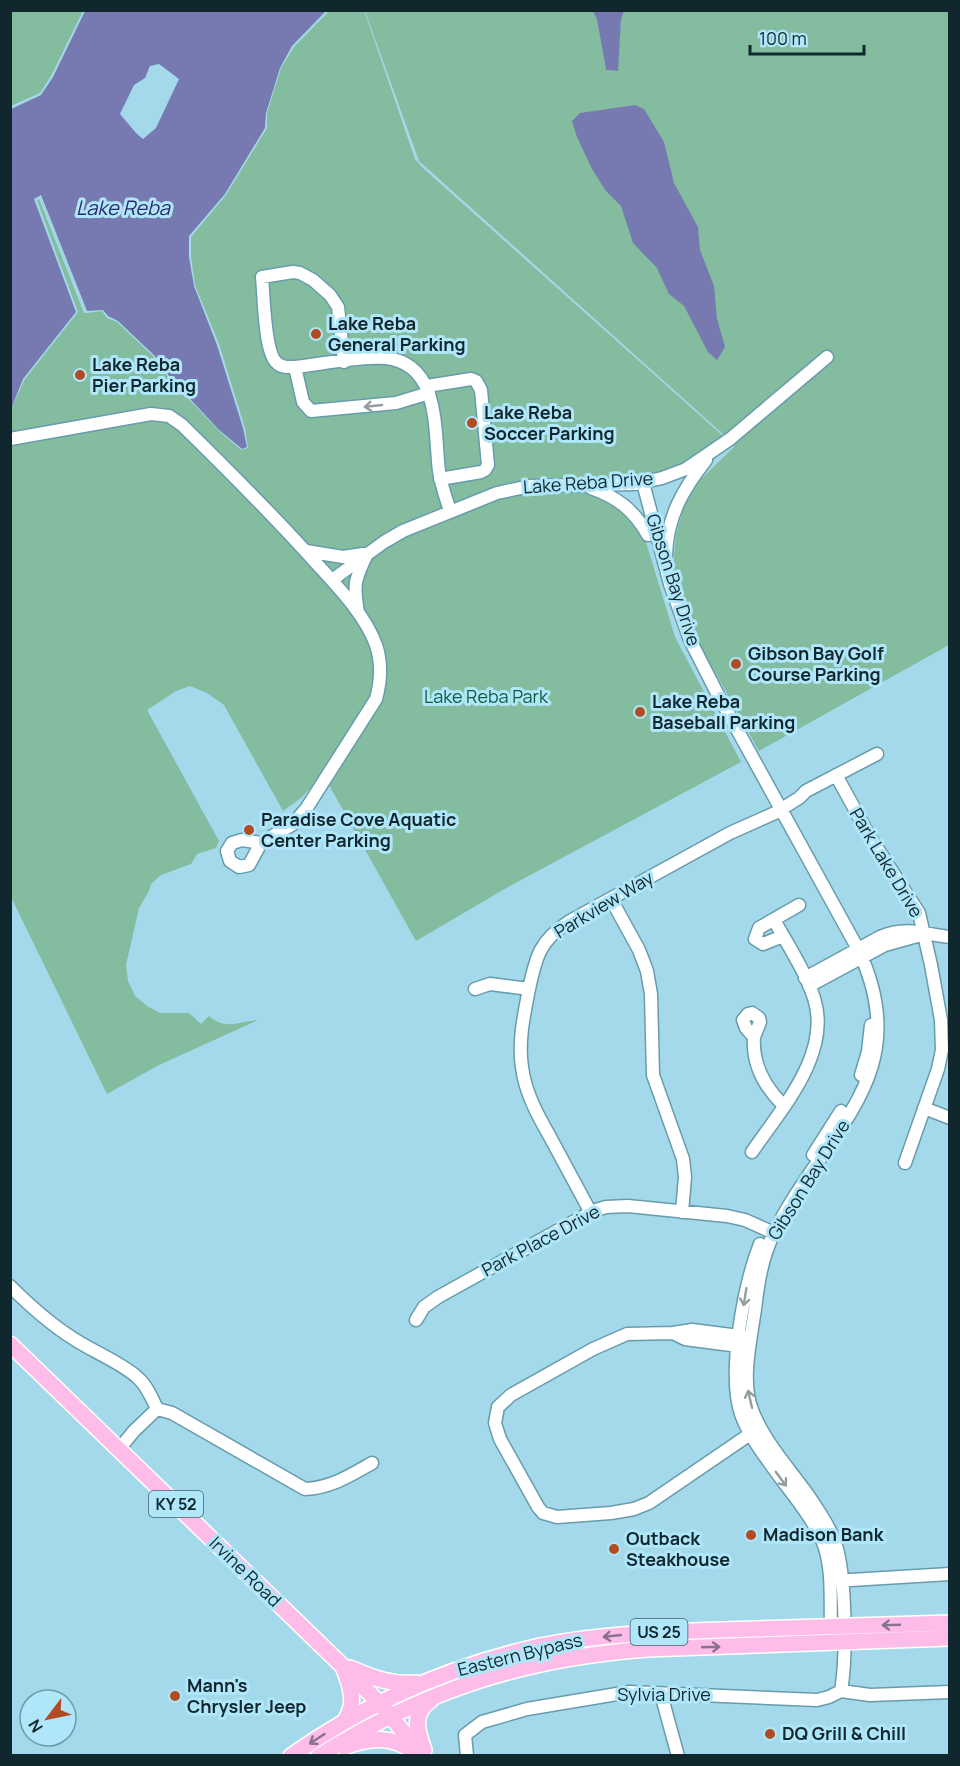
<svg xmlns="http://www.w3.org/2000/svg" width="960" height="1766" viewBox="0 0 960 1766" font-family="Manrope,sans-serif">
<style>
.green{fill:#83bc9e}
.water{fill:#777ab0;fill-rule:evenodd}
.pier{fill:#a4d9eb}
.lines{fill:none;stroke-linecap:round;stroke-linejoin:round}
.minor-casing{stroke:#689cad;stroke-width:15}
.major-casing{stroke:#fff;stroke-width:18}
.minor{stroke:#fff;stroke-width:12}
.major{stroke:#febde9;stroke-width:15}
.oneway{stroke:#949ea1}
.oneway2{stroke:#88728c}
.poi-dot{fill:#b14b22;stroke:#b0e6f9;stroke-width:2}
.labels{text-anchor:middle;stroke-width:6;stroke-linejoin:round;paint-order:stroke}
.shield{fill:#b0e6f9;stroke:#41606b;stroke-width:1.5}
.shield-label{font-size:16px;font-weight:bold;fill:#11272e}
.poi-label{font-size:18px;font-weight:bold;fill:#11272e;stroke:#b0e6f9;text-anchor:start}
.street-label{font-size:18px;fill:#11272e;stroke:#b0e6f9}
.park-label{font-size:18px;fill:#105d3e;stroke:#b0e6f9}
.water-label{font-size:20px;font-style:italic;fill:#2d2a6c;stroke:#b0e6f9}
</style>
<rect width="100%" height="100%" fill="#a4d9eb"/>
<path class="green" d="M11,10L83,11L51,76L40,93L11,106Z
M364,10L415,159L423,168L723,436C703,451 684,466 660,473C642,479 624,478 605,479C567,480 528,478 491,490L333,573L305,542L179,414L162,407H149L91,420L11,434L10,411L25,379L78,312L35,199L40,197L86,313L102,311L107,318L117,322L157,360L168,377L218,430L241,450L248,448L245,428L219,344L195,285L191,257V237L226,195L267,128V113L281,68L294,47L329,11Z
M365,11H593L597,20L606,70L617,71L621,20L624,11H949V645L759,751L702,649L686,610L673,566L676,535L684,506L700,480L734,447L724,435L419,161Z
M154,418L165,419L176,426L312,565L332,587L394,543L417,532L507,496L536,491L591,493L621,507L645,539L675,637L741,762L508,887L416,941L329,785L320,778L301,798L283,811L224,705L207,693L190,686L176,691L147,710L219,841L216,848L197,854L191,864L161,875L151,884L149,891L139,908L126,965L128,981L135,996L147,1006L160,1013H189L201,1024L209,1016C226,1031 238,1021 258,1020L157,1066L107,1094L11,897V445Z"/>
<path class="water" d="M85,11H326L292,46L280,68L266,113L265,128L225,194L189,236V257L194,286L217,345L243,428L247,447L242,449L218,429L169,376L158,359L118,321L108,316L103,310L87,311L41,195L34,199L76,312L23,379L11,409V109L41,95L53,77ZM159,64L179,79L156,128L143,139L136,133L120,114L134,85L145,78L150,66Z
M593,11H624L621,20L618,71L606,70L597,20Z
M635,105L644,109L664,142L674,183L698,227L700,250L714,286L717,319L725,347L717,360L708,352L684,306L669,294L657,268L633,243L621,206L606,191L592,169L577,137L572,121L580,113Z"/>
<path class="pier" d="M40,197L86,313H84L39,199L37,200L78,312L35,199Z"/>
<g class="lines">
<defs>
<path id="minor" d="M344,362L338,307L330,295L313,280L300,273L293,272L262,277C264,295 264,353 277,363C282,368 288,367 295,367C322,364 360,356 386,358C441,364 434,432 439,471C441,485 446,498 450,511
M295,367L303,402L311,411L396,403L429,393
M427,386L471,379L476,381L481,390L488,465L485,470L481,472L440,479
M10,439L151,414L169,416L182,425C228,470 274,516 317,564C339,588 365,615 376,645C382,663 381,681 376,699L306,809L293,824L261,843
M591,488C617,497 634,510 648,535
M306,551L343,557L363,554
M666,555C667,517 683,489 706,460
M332,580L384,542L403,531L497,493L530,486L635,484L662,478L686,469L730,439L827,357
M358,612C353,584 355,579 367,554
M836,775L870,837L919,913L931,965L941,1020L942,1050L938,1069L905,1163
M242,840L261,843L249,865L239,867L230,861L227,851L232,843Z
M611,899L639,950L647,971L651,994L653,1075L683,1159L685,1177L682,1212
M783,936L763,944L755,939L759,928L799,905
M805,978L880,937C906,926 924,934 950,937
M809,986L885,945L921,935
M475,989L490,984L529,989
M752,1013L759,1018L760,1022L754,1037L746,1028L743,1020L748,1014Z
M754,1037C752,1064 765,1087 783,1105
M861,1075L868,1052L871,1025
M924,1108L950,1118
M752,1152C781,1109 832,1054 814,998C805,971 788,945 774,920
M813,1155L841,1111
M591,1213C577,1187 563,1161 549,1135C537,1114 525,1092 522,1067C518,1041 524,1015 529,989C536,956 540,940 570,921L730,833L775,813L799,798L806,791L877,754
M760,1244C744,1285 727,1373 741,1414C748,1434 762,1452 774,1469C791,1493 813,1517 824,1545C833,1571 830,1600 831,1627L835,1632
M10,1286C30,1306 50,1324 74,1339C92,1351 124,1364 138,1378C147,1386 152,1398 157,1409
M416,1320L424,1307L438,1297L575,1221L596,1210L606,1207L628,1206L727,1216L745,1220L774,1233
M673,1333L692,1330L747,1337
M746,1347L685,1339L673,1333L627,1334L593,1349L511,1395L498,1407L495,1423L500,1439L538,1507L543,1513L557,1517L611,1513L634,1509L649,1503L756,1430
M120,1448L134,1431L157,1409L172,1413L305,1489C331,1488 351,1475 372,1463
M834,1581L950,1574
M841,1691L870,1695L950,1692
M661,1694L678,1756
M467,1756L465,1735L482,1722L527,1709L629,1692L817,1700L829,1697L841,1691C847,1656 846,1575 835,1542C829,1525 818,1510 808,1495C788,1467 760,1437 750,1404C742,1375 751,1338 755,1309C758,1283 762,1258 773,1235C823,1131 919,1077 858,949L717,693L690,640L670,584L643,483"/>
<path id="major" d="M10,1344L358,1681L390,1715L422,1756
M343,1667C351,1686 357,1705 344,1722
M350,1668C373,1678 391,1685 416,1683
M344,1747C370,1737 393,1735 415,1753
M424,1750C417,1730 411,1714 431,1700
M291,1756C366,1703 451,1666 540,1646C600,1634 661,1632 722,1630C798,1627 874,1625 950,1623
M319,1756C425,1690 524,1658 648,1649L950,1638"/>
</defs>
<use href="#minor" class="minor-casing"/>
<use href="#major" class="major-casing"/>
<use href="#minor" class="minor"/>
<use href="#major" class="major"/>
</g>
<defs><path id="oneway-shaft" d="M-6 0H5M1.5-3L5.5 0L1.5 3" fill="none" stroke-width="1.6" stroke-linecap="round" stroke-linejoin="round" transform="scale(1.5)"/></defs>
<g class="oneway">
<use href="#oneway-shaft" transform="translate(373 406) rotate(174)"/>
<use href="#oneway-shaft" transform="translate(745 1297) rotate(99)"/>
<use href="#oneway-shaft" transform="translate(750 1399) rotate(-103)"/>
<use href="#oneway-shaft" transform="translate(781 1479) rotate(54)"/>
</g>
<g class="oneway2">
<use href="#oneway-shaft" transform="translate(891 1625) rotate(178)"/>
<use href="#oneway-shaft" transform="translate(612 1636) rotate(174)"/>
<use href="#oneway-shaft" transform="translate(711 1647) rotate(-2)"/>
<use href="#oneway-shaft" transform="translate(317 1739) rotate(147)"/>
</g>
<g class="poi-dot">
<circle cx="316" cy="334" r="6"/>
<circle cx="80" cy="375" r="6"/>
<circle cx="472" cy="423" r="6"/>
<circle cx="736" cy="664" r="6"/>
<circle cx="640" cy="712" r="6"/>
<circle cx="249" cy="830" r="6"/>
<circle cx="751" cy="1535" r="6"/>
<circle cx="614" cy="1549" r="6"/>
<circle cx="175" cy="1696" r="6"/>
<circle cx="770" cy="1734" r="6"/>
</g>
<g class="labels">
<g class="shield">
<rect x="149" y="1491" width="54" height="26" rx="4.5"/>
<rect x="630.5" y="1619" width="57" height="26" rx="4.5"/>
</g>
<g class="shield-label">
<text x="176" y="1510">KY 52</text>
<text x="659" y="1638">US 25</text>
</g>
<g class="poi-label">
<text x="328" y="330">Lake Reba<tspan x="328" dy="21">General Parking</tspan></text>
<text x="92" y="371">Lake Reba<tspan x="92" dy="21">Pier Parking</tspan></text>
<text x="484" y="419">Lake Reba<tspan x="484" dy="21">Soccer Parking</tspan></text>
<text x="748" y="660">Gibson Bay Golf<tspan x="748" dy="21">Course Parking</tspan></text>
<text x="652" y="708">Lake Reba<tspan x="652" dy="21">Baseball Parking</tspan></text>
<text x="261" y="826">Paradise Cove Aquatic<tspan x="261" dy="21">Center Parking</tspan></text>
<text x="763" y="1541">Madison Bank</text>
<text x="626" y="1545">Outback<tspan x="626" dy="21">Steakhouse</tspan></text>
<text x="187" y="1692">Mann's<tspan x="187" dy="21">Chrysler Jeep</tspan></text>
<text x="782" y="1740">DQ Grill &amp; Chill</text>
</g>
<g class="street-label">
<text transform="translate(588 483) rotate(-4)" y="6">Lake Reba Drive</text>
<text transform="translate(673 580) rotate(72)" y="6">Gibson Bay Drive</text>
<text transform="translate(886 863) rotate(59)" y="6">Park Lake Drive</text>
<text transform="translate(604 905) rotate(-31)" y="6">Parkview Way</text>
<text transform="translate(809 1180) rotate(-58)" y="6">Gibson Bay Drive</text>
<text transform="translate(541 1241) rotate(-28)" y="6">Park Place Drive</text>
<text transform="translate(245 1572) rotate(44)" y="6">Irvine Road</text>
<text transform="translate(520 1655) rotate(-14)" y="6">Eastern Bypass</text>
<text x="664" y="1701">Sylvia Drive</text>
</g>
<g class="park-label">
<text x="486" y="703">Lake Reba Park</text>
</g>
<g class="water-label">
<text x="123" y="215">Lake Reba</text>
</g>
</g>
<rect width="960" height="1766" fill="none" stroke="#11272e" stroke-width="24"/>
<g transform="translate(48 1718) rotate(238)"><circle r="28" fill="#b0e6f9" stroke="#709aa8" stroke-width="1.5"/>
<path d="M0-4.5L10 22L0 15L-10 22Z" fill="#b14b22"/>
<text y="-9" font-size="16" font-weight="bold" text-anchor="middle" fill="#11272e">N</text>
</g>
<path d="M750 45v9h114v-9" fill="none" stroke="#11272e" stroke-width="3"/>
<text x="759" y="45" font-size="18" fill="#11272e" stroke="#b0e6f9" stroke-width="4.5" paint-order="stroke">100 m</text>
</svg>
